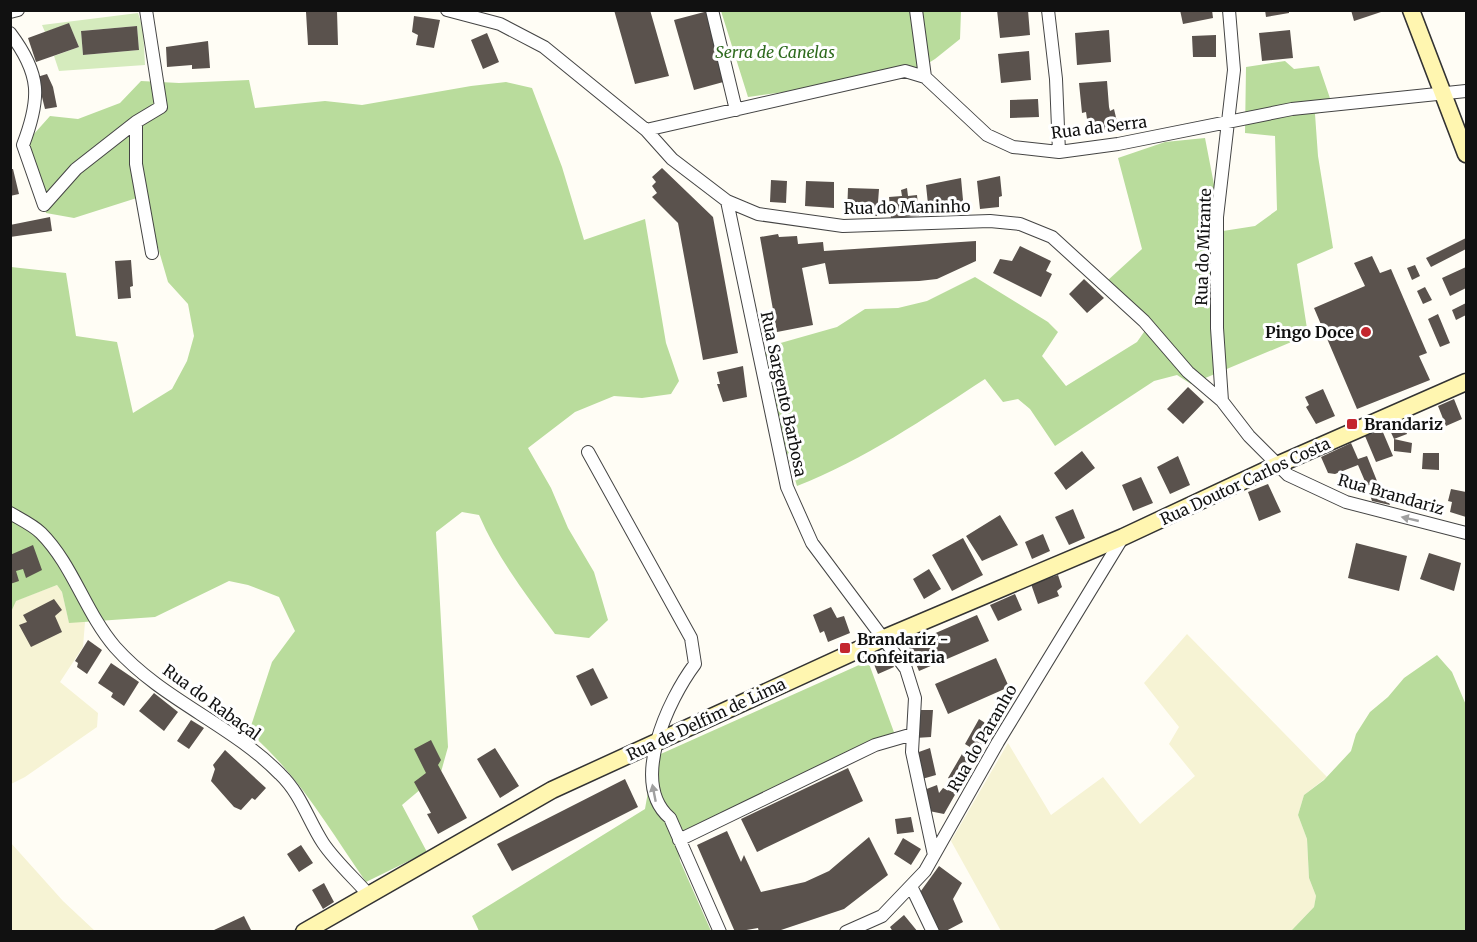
<svg xmlns="http://www.w3.org/2000/svg" width="1477" height="942" viewBox="0 0 1477 942" font-family="Merriweather,serif">
<style>
.farmland{fill:#f6f3d4}
.green{fill:#d5ebbd;fill-rule:evenodd}
.forest{fill:#b9dc9c}
.building{fill:#5a524d}
.lines{fill:none;stroke-linecap:round;stroke-linejoin:round}
.street-casing{stroke:#444;stroke-width:14}
.secondary-casing{stroke:#333;stroke-width:19}
.street{stroke:#fff;stroke-width:12}
.secondary{stroke:#fff6b0;stroke-width:16}
.oneway{fill:#a0a0a0}
.poi-dot{fill:#c4262e;stroke:#fff;stroke-width:2}
.labels{text-anchor:middle;stroke-width:6;stroke-linejoin:round;paint-order:stroke}
.park-label{font-size:16px;font-style:italic;fill:#2f6b1f;stroke:#fff}
.street-label{font-size:16px;fill:#111;stroke:#fff}
.poi-label{font-size:16px;font-weight:bold;fill:#111;stroke:#fff;text-anchor:start}
</style>
<rect width="100%" height="100%" fill="#fffdf5"/>
<path class="farmland" d="M57,585L62,592L69,622H85L83,647L60,682L98,713L97,727L25,777L11,784V612L15,601Z
M1187,634L1327,777L1304,795L1298,815L1307,839L1309,878L1316,896L1314,907L1291,931H1001L951,841L1008,743L1051,815L1103,777L1140,824L1195,776L1169,744L1179,727L1144,683Z
M11,843L63,901L95,931H11Z"/>
<path class="green" d="M138,13L143,28L145,65L59,71L54,56L79,47L69,24L45,32L42,25ZM137,26L139,50L83,55L81,31Z"/>
<path class="forest" d="M721,11H961L960,39L935,59L906,77L867,78L821,87L748,97Z
M1285,61L1294,69L1319,66L1334,110L1315,114L1318,156L1333,248L1297,264L1308,335L1191,384L1177,375L1154,381L1055,446L1030,409L1018,399L1003,402L985,379C925,418 864,460 797,486L756,350L837,327L865,309L898,308L927,301L975,277L1048,322L1058,332L1042,356L1066,386L1137,342L1151,322L1107,281L1142,249L1118,158L1165,142L1205,138L1223,231L1255,226L1277,210L1275,136L1245,133L1246,67Z
M249,80L255,108L325,101L362,105L471,86L506,82L532,88L562,167L584,240L645,219L666,343L679,381L671,394L642,398L614,396L575,412L528,448L551,488L568,528L594,572L608,620L589,638L555,634C527,596 498,559 479,515L462,512L436,532L448,747L441,772L402,805L427,852L366,882C330,830 298,774 249,732L272,662L295,631L279,597L248,585L229,581L155,617L69,623L62,592L57,585L16,601L11,612V267L66,273L76,336L117,342L133,413L172,389L187,361L194,336L188,304L168,282L143,196L74,218L46,213L25,144L50,116L78,119L120,103L141,81L179,83Z
M1437,655L1452,672L1466,705V931H1291L1314,907L1316,896L1309,878L1307,839L1298,815L1304,795L1324,780L1351,751L1356,734L1370,712L1388,697L1404,678Z
M868,661L895,735L677,837L680,861L711,931H479L472,916L645,809L654,757Z"/>
<path class="building" d="M614,10H650L669,76L635,84Z
M997,10H1028L1030,35L1000,38Z
M1180,10H1212L1213,18L1183,24Z
M1265,10H1289V13L1266,17Z
M1351,10H1384V11L1354,21Z
M337,11L338,45H308L306,12Z
M708,11L727,81L694,90L674,20Z
M414,16L440,20L434,48L416,45L418,35L412,32Z
M69,23L79,47L36,62L28,38Z
M137,26L139,50L83,55L81,31Z
M1109,30L1111,62L1077,65L1075,33Z
M1290,30L1293,58L1262,61L1259,33Z
M487,33L499,62L483,69L471,40Z
M1216,35V57H1193L1192,36Z
M208,41L210,68L192,69V65L167,67L166,47Z
M1029,51L1031,80L1001,83L998,54Z
M47,74L53,87L57,107L45,109L37,77Z
M1107,81L1109,107L1110,111L1114,109L1118,126L1101,131L1100,125L1088,126L1086,112L1082,113L1079,83Z
M1038,99L1039,117L1010,118V100Z
M662,168L713,217L738,353L703,360L678,223L652,197L657,193L652,186L656,182L652,177Z
M10,169H13L19,194L10,196Z
M1000,176L1002,196L999,197V207L980,209L977,181Z
M961,178L964,211L929,214L926,185Z
M771,180L787,181L786,203L770,202Z
M806,181L834,182V208L805,206Z
M848,188L879,189L877,216L847,214Z
M907,188L908,196L917,195L919,216L891,218L889,197L902,196L901,190Z
M50,217L52,231L10,237V225Z
M778,234L779,237L797,236L798,244L823,242L824,251L976,241V261L937,279L919,281L829,284L825,263L802,268L813,325L777,332L760,237Z
M1466,238V249L1431,267L1426,258Z
M1020,246L1051,261L1046,271L1052,274L1041,297L993,273L1000,259L1012,261Z
M1372,256L1380,273L1391,269L1427,353L1419,356L1430,380L1357,409L1314,308L1365,286L1354,263Z
M131,260L133,286L130,287L131,298L118,299L115,261Z
M1415,265L1420,276L1412,280L1407,268Z
M1466,267V288L1450,296L1442,278Z
M1084,279L1104,298L1087,313L1069,294Z
M1425,287L1432,300L1423,304L1417,291Z
M1466,303V315L1456,320L1452,310Z
M1438,314L1450,343L1440,347L1428,319Z
M743,366L747,397L723,402L717,384H720L717,372Z
M1188,387L1204,402L1183,424L1167,409Z
M1323,389L1335,416L1316,424L1306,407L1309,405L1305,397Z
M1454,399L1462,419L1446,426L1438,406Z
M1401,416L1407,434L1394,439L1387,424Z
M1382,430L1393,456L1376,462L1365,436Z
M1394,439L1412,443L1411,453L1394,451Z
M1351,443L1358,459L1367,456L1377,481L1367,486L1358,465L1335,474L1328,473L1321,457Z
M1082,451L1095,468L1066,490L1054,473Z
M1423,453H1439V470L1422,469Z
M1178,456L1190,485L1170,494L1157,467Z
M1141,477L1153,503L1133,511L1122,485Z
M1268,484L1281,512L1259,521L1248,492Z
M1382,487L1390,505L1372,501L1369,492Z
M1451,489L1466,492V517L1450,512L1452,502L1448,501Z
M1073,509L1085,538L1069,545L1055,517Z
M1000,515L1018,545L982,561L966,536Z
M1043,534L1050,551L1032,559L1025,542Z
M963,538L983,575L952,591L932,555Z
M1356,543L1407,556L1399,591L1348,578Z
M33,545L42,570L26,578L23,569L16,571L19,581L10,584V555Z
M1429,553L1461,563L1454,591L1420,579Z
M929,569L941,589L924,599L913,579Z
M1058,575L1062,587L1057,591L1059,596L1038,604L1031,584Z
M1015,594L1022,610L998,621L990,605Z
M54,599L62,610L55,616L62,632L31,647L19,625L27,622L23,615Z
M831,607L837,618L844,616L850,633L828,642L824,631L820,633L813,615Z
M977,615L989,641L919,671L908,645Z
M88,640L102,650L87,674L77,667L78,663L75,661Z
M887,654L894,667L878,674L873,662Z
M996,658L1009,687L948,714L935,684Z
M111,663L139,682L124,706L111,697L113,693L98,683Z
M593,668L608,698L591,706L576,676Z
M154,693L178,712L164,731L139,711Z
M917,710H933L931,737L915,738Z
M979,719L993,728L978,752L965,744Z
M191,720L204,728L189,749L177,741Z
M431,740L441,760L438,765L467,818L438,834L427,814L431,813L414,782L426,773L414,749Z
M495,748L519,786L500,798L477,759Z
M930,748L936,775L922,779L916,753Z
M225,750L266,788L255,800L252,798L241,810L234,807L211,781L215,769L213,765Z
M962,754L975,761L961,785L948,778Z
M848,768L863,801L757,852L741,819Z
M625,779L638,807L512,871L497,844Z
M937,785L939,793L943,788L956,793L944,814L929,811L924,790Z
M911,817L914,832L897,834L895,819Z
M727,831L741,862L744,855L761,892L805,882L829,871L869,837L888,875L844,909L775,932H759L758,928L735,932L697,845Z
M903,838L921,849L911,865L894,854Z
M301,845L313,863L299,872L287,854Z
M939,866L962,883L953,899L963,922L944,932H936L918,895Z
M324,883L334,902L323,909L312,890Z
M904,915L918,932H893L890,927Z
M244,916L252,932H215L214,930Z"/>
<g class="lines">
<defs>
<path id="street" d="M146,10L161,107L136,122V164L152,253
M447,10L500,24L544,47L646,130L672,159L727,201L758,214L843,226L990,221L1020,224L1052,237L1144,321L1188,372L1222,401
M712,10L736,110
M916,10L925,77
M1048,10L1056,79L1059,152
M1229,10L1234,70L1217,217V328L1222,401L1249,436L1288,475L1346,502L1466,533
M10,12L18,10
M10,33C41,74 41,98 23,145L44,205L76,169L136,122
M646,130L905,71L925,77L987,135L1013,147L1059,152L1118,144L1292,109L1466,91
M727,201L787,487L812,543L906,669L915,698L912,752L934,855
M588,452L691,638L695,664C668,700 629,783 670,818L720,932
M10,513C20,519 33,525 41,533C73,565 85,612 115,647C162,700 231,724 280,774C301,794 308,820 323,843C335,861 354,878 368,894
M679,840L875,745L913,734
M911,886L933,932
M846,932L882,916L925,871L998,742L1123,537"/>
<path id="secondary" d="M1411,10L1466,154
M304,932L552,790L884,638L1123,537L1277,465L1466,382"/>
</defs>
<use href="#street" class="street-casing"/>
<use href="#secondary" class="secondary-casing"/>
<use href="#street" class="street"/>
<use href="#secondary" class="secondary"/>
</g>
<defs><path id="oneway-solid" d="M-6-.8H1V-3.2L6.5 0L1 3.2V.8H-6Z" transform="scale(1.5)"/></defs>
<g class="oneway">
<use href="#oneway-solid" transform="translate(1410 519) rotate(-167)"/>
<use href="#oneway-solid" transform="translate(654 793) rotate(-101)"/>
</g>
<g class="poi-dot">
<circle cx="1366" cy="332" r="6"/>
<rect x="1346" y="418" width="12" height="12" rx="3"/>
<rect x="839" y="642" width="12" height="12" rx="3"/>
</g>
<g class="labels">
<g class="park-label">
<text x="775" y="58">Serra de Canelas</text>
</g>
<g class="street-label">
<text transform="translate(1099 127) rotate(-7)" y="6">Rua da Serra</text>
<text transform="translate(907 207) rotate(-1)" y="6">Rua do Maninho</text>
<text transform="translate(1203 247) rotate(-88)" y="6">Rua do Mirante</text>
<text transform="translate(784 394) rotate(78)" y="6">Rua Sargento Barbosa</text>
<text transform="translate(1245 481) rotate(-25)" y="6">Rua Doutor Carlos Costa</text>
<text transform="translate(1391 494) rotate(16)" y="6">Rua Brandariz</text>
<text transform="translate(212 702) rotate(36)" y="6">Rua do Rabaçal</text>
<text transform="translate(706 719) rotate(-25)" y="6">Rua de Delfim de Lima</text>
<text transform="translate(982 738) rotate(-60)" y="6">Rua do Paranho</text>
</g>
<g class="poi-label">
<text x="1354" y="338" text-anchor="end">Pingo Doce</text>
<text x="1364" y="430">Brandariz</text>
<text x="857" y="645">Brandariz -<tspan x="857" dy="18">Confeitaria</tspan></text>
</g>
</g>
<rect width="1477" height="942" fill="none" stroke="#111111" stroke-width="24"/>
</svg>
